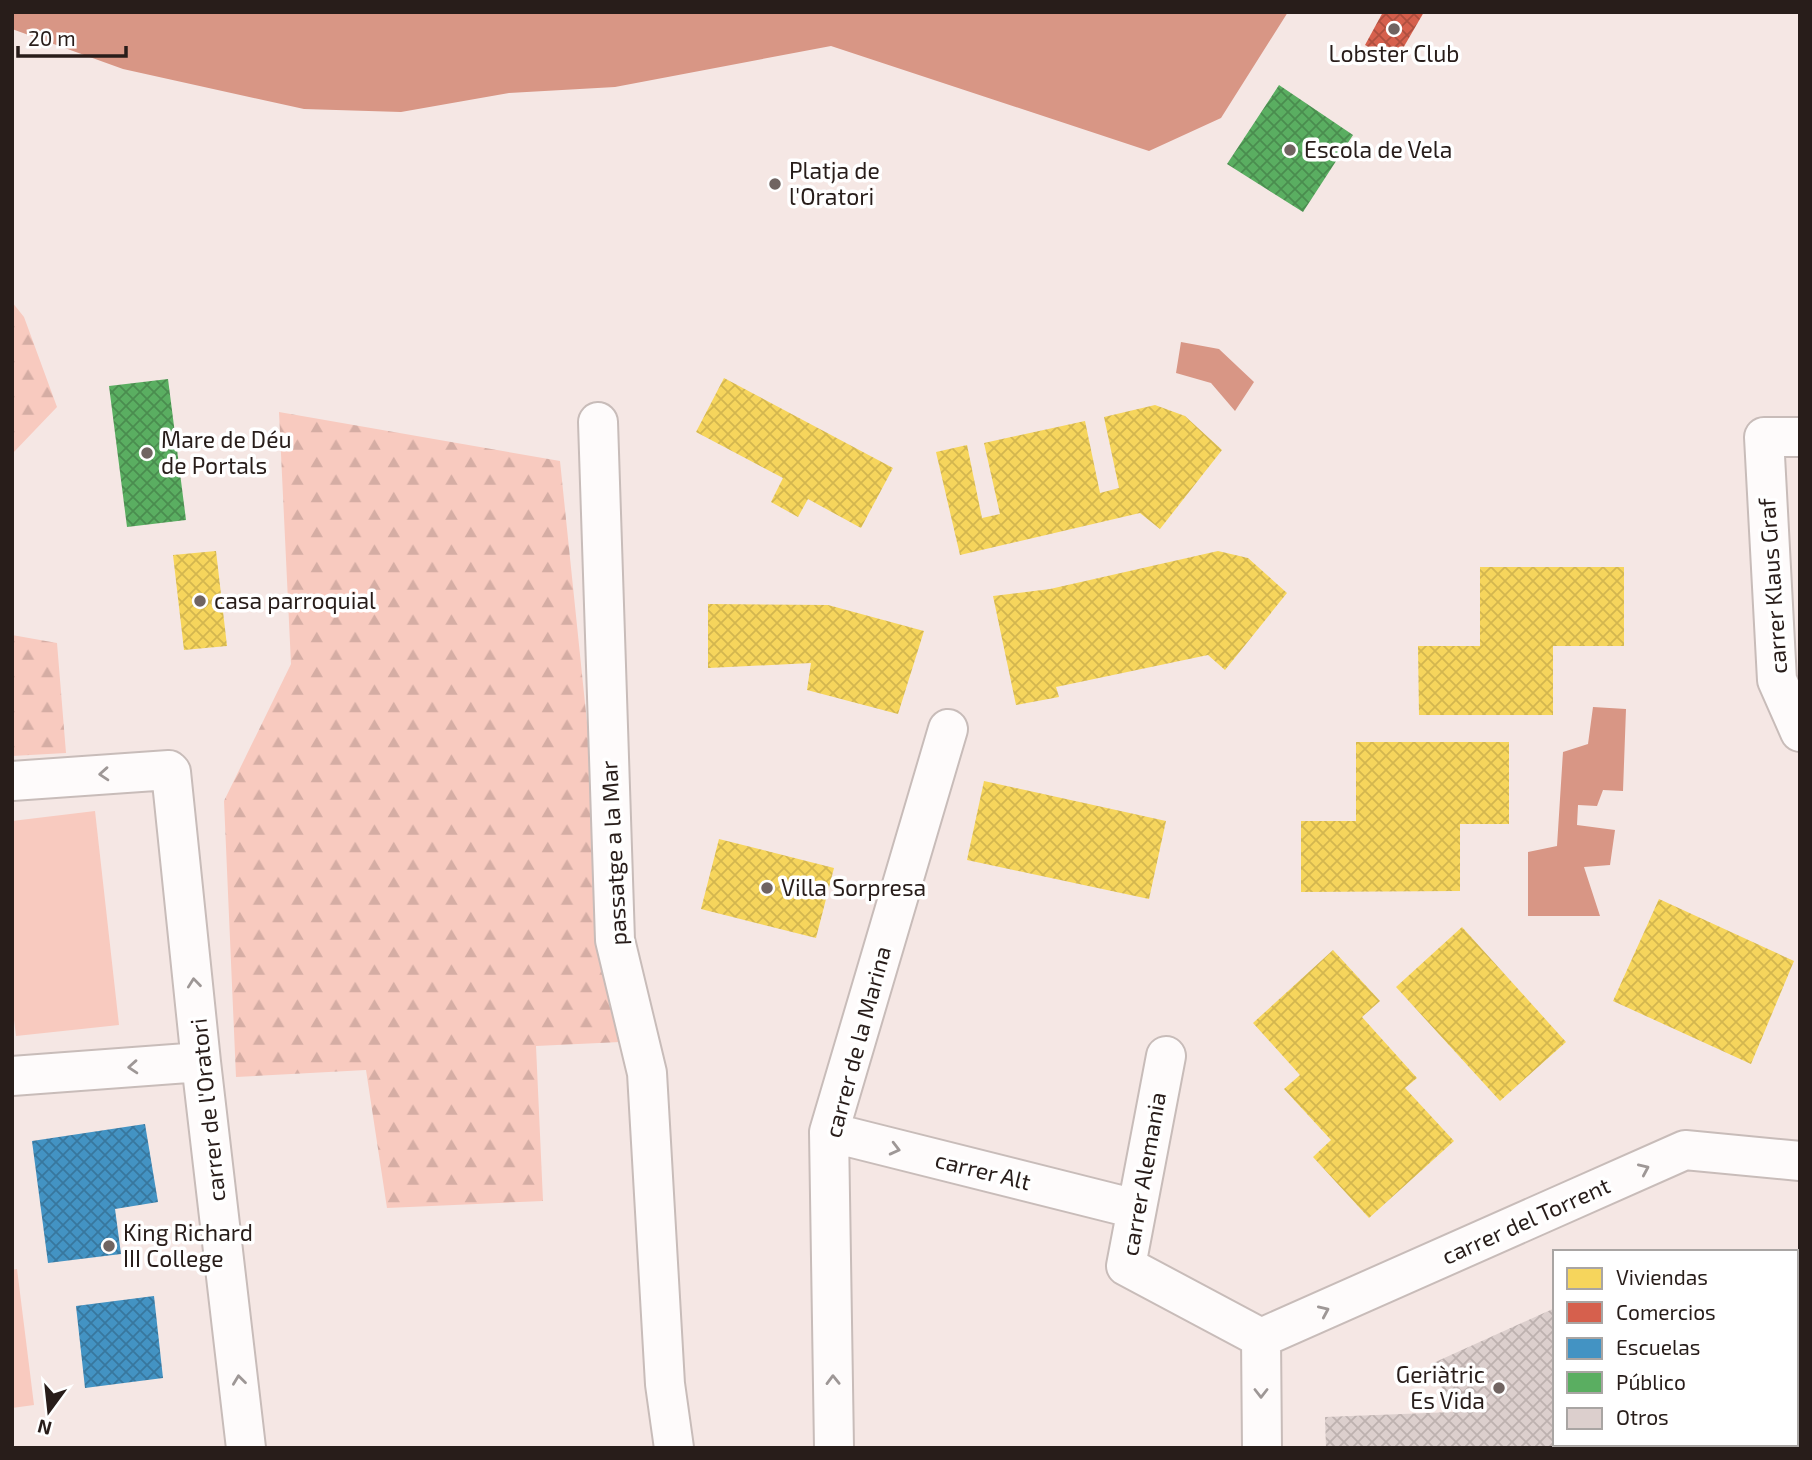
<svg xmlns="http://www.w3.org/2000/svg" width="1812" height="1460" viewBox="0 0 1812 1460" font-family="'Exo 2',sans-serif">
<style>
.forest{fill:url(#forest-firs)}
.garden{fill:#f8cabf}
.water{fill:#d89685}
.homes{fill:url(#homes-cross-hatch)}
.shops{fill:url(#shops-cross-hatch)}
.schools{fill:url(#schools-cross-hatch)}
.public{fill:url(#public-cross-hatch)}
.building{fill:url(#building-cross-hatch)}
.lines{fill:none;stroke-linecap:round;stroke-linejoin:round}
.minor-casing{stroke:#c8bcb9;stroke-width:42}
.minor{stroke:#fefbfb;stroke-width:38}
.oneway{stroke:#9e9796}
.poi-dot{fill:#706461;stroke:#fff;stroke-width:2.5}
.labels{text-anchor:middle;stroke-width:7;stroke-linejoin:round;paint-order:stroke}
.poi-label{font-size:23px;fill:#281d1a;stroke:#fff;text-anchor:start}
.street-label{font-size:23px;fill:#281d1a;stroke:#fff}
</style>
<defs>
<pattern id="forest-firs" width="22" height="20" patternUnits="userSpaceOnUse" patternTransform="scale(1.75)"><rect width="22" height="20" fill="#f8cabf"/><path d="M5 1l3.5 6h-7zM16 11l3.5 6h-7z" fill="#d5ada4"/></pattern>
<pattern id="homes-cross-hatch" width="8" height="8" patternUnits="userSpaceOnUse" patternTransform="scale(1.75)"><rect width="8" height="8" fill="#f6d55c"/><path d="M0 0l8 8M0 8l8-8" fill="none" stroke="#d3b64f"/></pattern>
<pattern id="shops-cross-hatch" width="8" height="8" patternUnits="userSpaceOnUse" patternTransform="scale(1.75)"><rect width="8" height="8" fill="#d6604d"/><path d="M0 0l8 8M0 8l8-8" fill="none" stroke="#ae4f3f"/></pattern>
<pattern id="schools-cross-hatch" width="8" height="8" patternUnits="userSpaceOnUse" patternTransform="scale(1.75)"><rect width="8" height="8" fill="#4393c3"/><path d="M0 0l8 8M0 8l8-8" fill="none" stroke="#38779e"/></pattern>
<pattern id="public-cross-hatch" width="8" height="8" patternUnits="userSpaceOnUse" patternTransform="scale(1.75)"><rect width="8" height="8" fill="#5aae61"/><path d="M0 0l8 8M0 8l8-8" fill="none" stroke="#4a8d4f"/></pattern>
<pattern id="building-cross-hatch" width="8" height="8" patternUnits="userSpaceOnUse" patternTransform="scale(1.75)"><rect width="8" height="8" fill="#dccfcd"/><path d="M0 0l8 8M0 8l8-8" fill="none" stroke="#bdb1af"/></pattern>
</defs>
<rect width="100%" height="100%" fill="#f5e7e4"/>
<path class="forest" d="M12,302L24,317L57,407L12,454Z
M279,412L560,461L620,1042L536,1046L543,1201L387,1208L366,1070L236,1077L224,801L291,664Z
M12,635L57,643L66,753L12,756Z"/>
<path class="garden" d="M95,811L119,1025L16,1036L12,1003V821Z
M17,1269L34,1405L12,1408V1270Z"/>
<path class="water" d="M12,12H1288L1221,118L1149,151L831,46L615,87L509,93L401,112L304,109L123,69L12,29Z
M1181,342L1219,349L1254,382L1235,411L1211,383L1176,373Z
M1593,707L1626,709L1623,791L1603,790L1597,806L1578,805L1577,825L1615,830L1610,865L1584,867L1600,916H1528V852L1557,846L1563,752L1588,744Z"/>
<path class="homes" d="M724,378L893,468L861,528L808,499L798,517L771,502L783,478L696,432Z
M1155,405L1185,416L1222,450L1160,529L1140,513L960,555L936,452L967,445L982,518L1000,514L984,443L1085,421L1100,493L1119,488L1104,417Z
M216,551L227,646L184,650L173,555Z
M1218,551L1248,558L1287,593L1225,670L1208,655L1056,687L1059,697L1016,705L993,596L1050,589Z
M1480,567H1624V646H1553V715H1419L1418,646H1480Z
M708,604L828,605L924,631L898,714L807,690L811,663L708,668Z
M1356,742H1509V824H1460V891L1301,892V821H1356Z
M984,781L1166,821L1149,899L967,860Z
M719,839L834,868L816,938L701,909Z
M1659,899L1794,961L1751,1064L1613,1001Z
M1462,927L1566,1042L1500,1101L1396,987Z
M1333,950L1380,1001L1362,1017L1417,1078L1405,1088L1454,1141L1369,1218L1313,1157L1331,1140L1284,1089L1300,1075L1253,1023Z"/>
<path class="shops" d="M1383,12H1424L1395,62L1365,45Z"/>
<path class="schools" d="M145,1124L158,1202L115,1209L121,1254L48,1263L32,1141Z
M154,1296L163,1378L85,1388L76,1306Z"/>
<path class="public" d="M1279,85L1353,135L1303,212L1227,164Z
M168,379L186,520L127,527L109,386Z"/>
<path class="building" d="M1555,1308V1444H1640L1642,1448H1326L1325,1417L1453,1412L1431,1364Z"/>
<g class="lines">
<defs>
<path id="minor" d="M598,422L615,940L647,1073L665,1384L674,1448
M1800,437H1764L1777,680L1800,732
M12,781L169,770L171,772L201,1062L246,1448
M1166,1056L1126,1266L1261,1338
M12,1076L201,1062
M829,1132L1136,1209
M1261,1338L1685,1150L1800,1161
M1261,1338L1262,1448
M834,1448L829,1132L948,729"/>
</defs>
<use href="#minor" class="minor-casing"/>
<use href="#minor" class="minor"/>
</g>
<defs><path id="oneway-chevron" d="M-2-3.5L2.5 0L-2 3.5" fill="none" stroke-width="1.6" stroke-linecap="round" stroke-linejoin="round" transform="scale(1.75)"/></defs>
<g class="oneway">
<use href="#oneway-chevron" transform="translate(104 774) rotate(176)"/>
<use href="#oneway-chevron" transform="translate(194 983) rotate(-96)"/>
<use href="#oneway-chevron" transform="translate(133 1067) rotate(176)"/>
<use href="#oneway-chevron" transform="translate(895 1149) rotate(14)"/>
<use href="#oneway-chevron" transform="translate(1644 1169) rotate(-24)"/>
<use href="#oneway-chevron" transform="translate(1324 1311) rotate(-24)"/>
<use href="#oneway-chevron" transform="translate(239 1380) rotate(-97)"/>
<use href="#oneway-chevron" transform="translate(833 1380) rotate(-91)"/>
<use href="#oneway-chevron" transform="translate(1261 1393) rotate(90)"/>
</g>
<g class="poi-dot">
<circle cx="1394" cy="29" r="7"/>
<circle cx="1290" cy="150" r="7"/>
<circle cx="775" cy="184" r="7"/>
<circle cx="147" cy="453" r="7"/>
<circle cx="200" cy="601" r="7"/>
<circle cx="767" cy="888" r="7"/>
<circle cx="109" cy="1246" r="7"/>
<circle cx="1499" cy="1388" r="7"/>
</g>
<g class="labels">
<g class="poi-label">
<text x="1394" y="62" text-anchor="middle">Lobster Club</text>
<text x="1304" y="158">Escola de Vela</text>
<text x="789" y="179">Platja de<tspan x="789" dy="26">l'Oratori</tspan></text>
<text x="161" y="448">Mare de Déu<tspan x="161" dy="26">de Portals</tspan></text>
<text x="214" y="609">casa parroquial</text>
<text x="781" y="896">Villa Sorpresa</text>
<text x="123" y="1241">King Richard<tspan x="123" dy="26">III College</tspan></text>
<text x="1485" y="1383" text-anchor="end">Geriàtric<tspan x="1485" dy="26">Es Vida</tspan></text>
</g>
<g class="street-label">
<text transform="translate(1773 586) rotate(-94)" y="8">carrer Klaus Graf</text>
<text transform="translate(614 853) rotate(-93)" y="8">passatge a la Mar</text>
<text transform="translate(858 1042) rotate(-75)" y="8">carrer de la Marina</text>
<text transform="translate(208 1110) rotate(-96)" y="8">carrer de l'Oratori</text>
<text transform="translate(983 1171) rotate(14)" y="8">carrer Alt</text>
<text transform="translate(1144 1174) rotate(-80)" y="8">carrer Alemania</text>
<text transform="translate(1526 1221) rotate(-24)" y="8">carrer del Torrent</text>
</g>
</g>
<rect width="1812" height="1460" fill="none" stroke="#281d1a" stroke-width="28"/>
<rect x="1553" y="1250" width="245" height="196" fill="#ffffff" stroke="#a9a5a3" stroke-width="2"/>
<rect x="1567" y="1268" width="35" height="21" fill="#f6d55c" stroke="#a9a5a3" stroke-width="2"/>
<text x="1616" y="1285" font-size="21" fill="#281d1a">Viviendas</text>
<rect x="1567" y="1302" width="35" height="21" fill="#d6604d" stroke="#a9a5a3" stroke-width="2"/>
<text x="1616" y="1320" font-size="21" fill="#281d1a">Comercios</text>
<rect x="1567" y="1338" width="35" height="21" fill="#4393c3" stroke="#a9a5a3" stroke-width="2"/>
<text x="1616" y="1355" font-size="21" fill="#281d1a">Escuelas</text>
<rect x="1567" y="1372" width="35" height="21" fill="#5aae61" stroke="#a9a5a3" stroke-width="2"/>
<text x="1616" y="1390" font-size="21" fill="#281d1a">Público</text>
<rect x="1567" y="1408" width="35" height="21" fill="#dccfcd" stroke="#a9a5a3" stroke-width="2"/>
<text x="1616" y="1425" font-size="21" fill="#281d1a">Otros</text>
<g transform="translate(49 1411) rotate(195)" stroke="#ffffff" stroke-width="5" paint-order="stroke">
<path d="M0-5L12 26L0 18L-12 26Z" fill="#281d1a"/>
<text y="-10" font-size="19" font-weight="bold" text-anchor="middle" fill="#281d1a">N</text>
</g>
<path d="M18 46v10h108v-10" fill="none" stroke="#281d1a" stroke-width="3.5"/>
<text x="28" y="46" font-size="21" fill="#281d1a" stroke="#ffffff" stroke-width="5" paint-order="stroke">20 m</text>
</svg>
